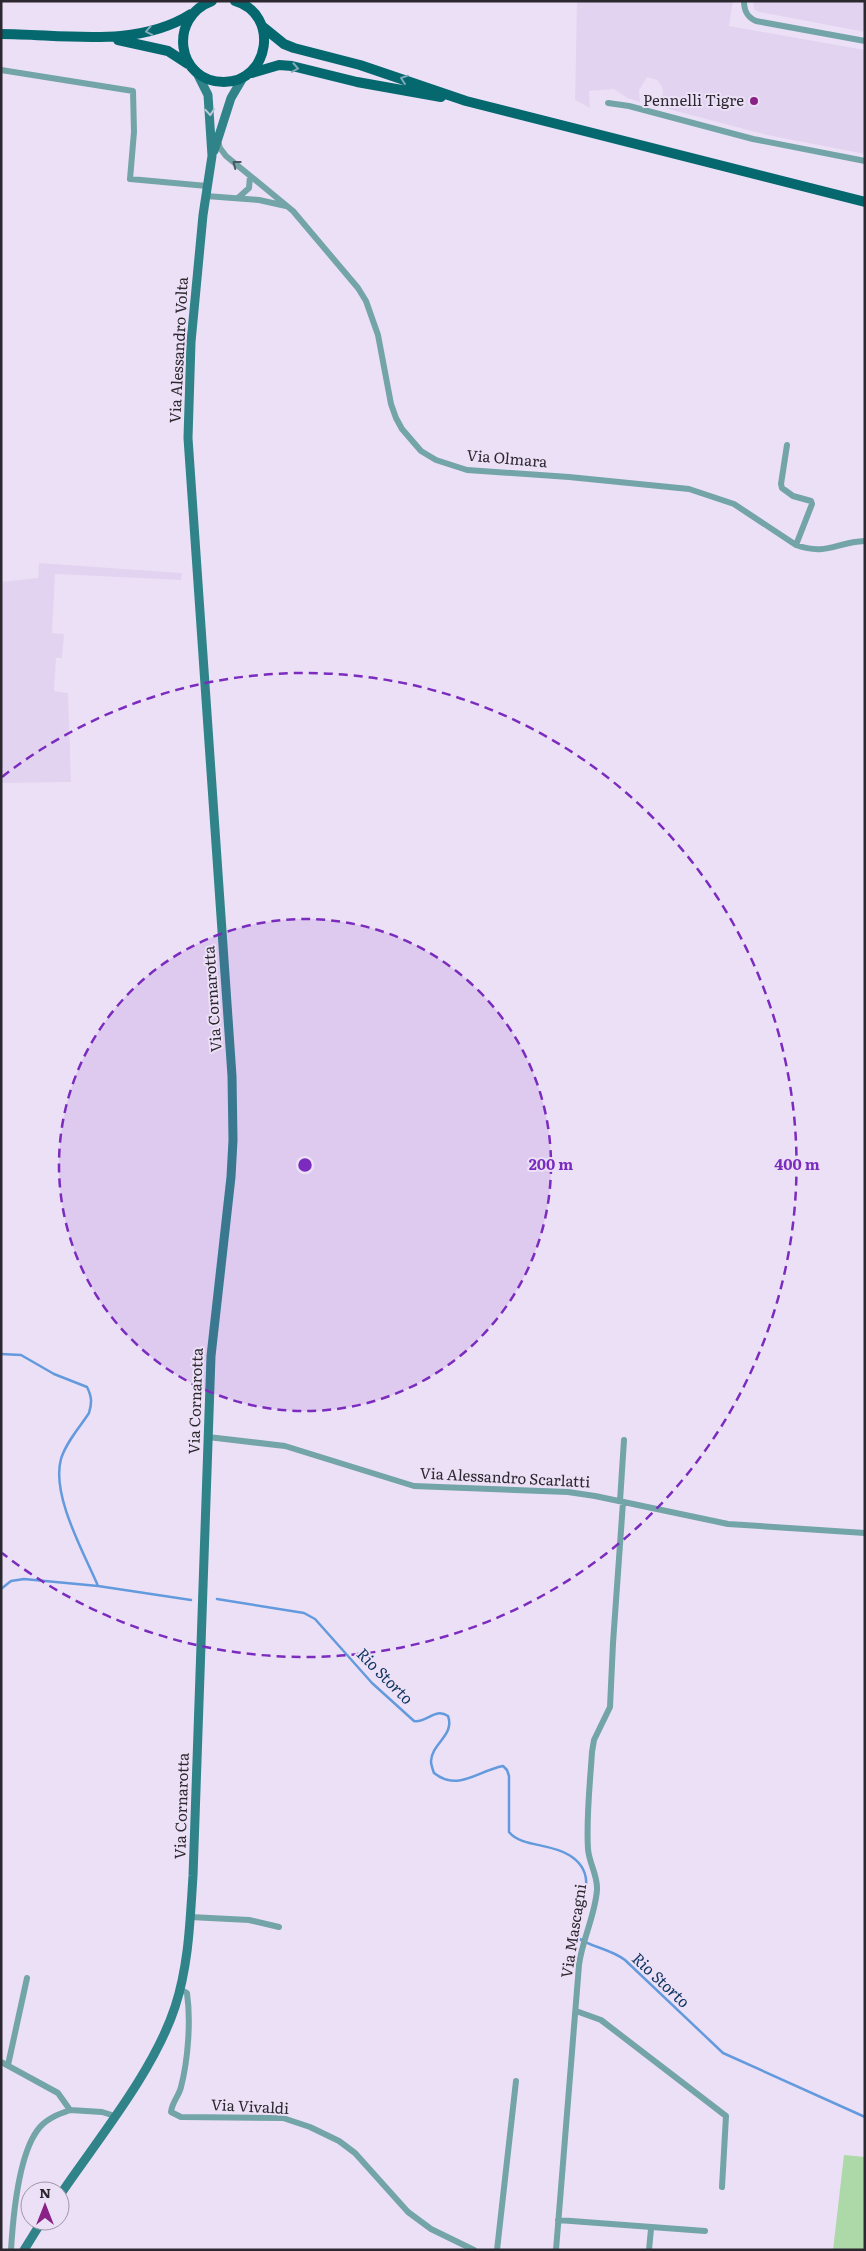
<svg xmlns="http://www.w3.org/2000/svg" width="866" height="2251" viewBox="0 0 866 2251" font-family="Literata,serif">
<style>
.built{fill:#e2d4f0}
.green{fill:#add8a8}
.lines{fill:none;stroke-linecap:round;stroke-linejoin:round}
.stream{stroke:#639add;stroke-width:2.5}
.street{stroke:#73a4a7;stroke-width:6}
.secondary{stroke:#308389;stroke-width:9}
.primary{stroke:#05686e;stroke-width:10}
.oneway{stroke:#84aab9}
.oneway2{stroke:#bdc9db}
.oneway3{stroke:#485a60}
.ring{fill:none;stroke:#7b2cbf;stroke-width:2.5;stroke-dasharray:9 6}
.poi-dot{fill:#892187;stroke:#ece0f6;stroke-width:2}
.labels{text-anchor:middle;stroke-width:4;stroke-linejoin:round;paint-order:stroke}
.poi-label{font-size:15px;fill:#2c2830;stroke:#ece0f6;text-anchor:end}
.street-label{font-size:15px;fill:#2c2830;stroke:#ece0f6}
.water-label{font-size:16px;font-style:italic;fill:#0e3561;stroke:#ece0f6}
.centre{fill:#7b2cbf;stroke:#ece0f6;stroke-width:2.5}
.ring-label{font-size:15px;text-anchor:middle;font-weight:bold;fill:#7b2cbf;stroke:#ece0f6;stroke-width:4;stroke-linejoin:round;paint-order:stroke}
</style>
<rect width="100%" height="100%" fill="#ece0f6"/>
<path class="built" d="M577,1H733L729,26L865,50V154L767,135L657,106L663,94L662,87L657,80L647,77L639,90L640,102L627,98L614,89L589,91L590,108L575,100Z
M753,1H865V32L759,12L754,9Z
M39,563L182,573L181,580L55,574L52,633L64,634L62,658H56L54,691L68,693L71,782L1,783V582L38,578Z"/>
<path class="green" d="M844,2155L865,2157V2250H833Z"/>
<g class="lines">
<path class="stream" d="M1,1354L21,1355L54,1374L87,1387C92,1397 92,1403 89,1413C80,1427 66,1442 61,1459C51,1495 84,1553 98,1586
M1,1589L11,1581L24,1579L98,1586L191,1600
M217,1599L304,1613L315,1619L372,1683L414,1721C427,1723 435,1707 448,1716C455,1735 432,1743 431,1761C431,1765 433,1770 434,1773C458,1792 477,1771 503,1766L507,1770L509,1776V1832C521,1847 550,1843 569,1855C607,1878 569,1917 577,1937C589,1947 609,1948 625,1960L723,2053L865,2117"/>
<path class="street" d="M744,1C744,11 747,17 756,21L865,41
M1,70L133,91L134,132L130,179L207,186
M608,103L629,106L753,139L865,161
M218,141L220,148L226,156L293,211L358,288L366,301L378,335L391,404L396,418L402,429L421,451L436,460L467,470L569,477L689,489L734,504L796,545C827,556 836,542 865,541
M206,196L259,200L286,206
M238,198L249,188L250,176
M787,445L781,484L782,488L793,496L811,501L812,504L796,545
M208,1437L285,1446L414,1486L568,1492L595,1496L728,1524L865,1533
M620,1501L624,1440
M190,1917L249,1920L279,1927
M180,1989L187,1993C191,2021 188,2060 181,2087C179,2096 172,2102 171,2112L181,2117L283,2118L310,2127L339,2141L355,2153L408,2212L431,2229L474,2250
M576,2011L601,2020L726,2116L722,2187
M1,2062L58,2093L70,2110L102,2112L115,2116
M8,2065L27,1978
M558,2220L705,2231
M11,2250C13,2217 18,2152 40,2127C48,2118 59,2114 70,2110
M497,2250L516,2081
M556,2250L579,1965C582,1940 595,1916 597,1890C598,1876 589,1863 588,1849C586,1817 590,1784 592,1752L594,1740L610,1707L613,1643L623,1502
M649,2250L651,2229"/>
<path class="secondary" d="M214,151L231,98L244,76
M60,2195C98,2139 154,2071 175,2007C189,1964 190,1920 193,1876L211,1356L231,1177L233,1140L232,1076L188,438L191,342L203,215L212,156L208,95L196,71
M24,2250L42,2221"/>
<path class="primary" d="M212,1C168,17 176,82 224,82C270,82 280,14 235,1
M263,27L284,44L294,48L360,65L466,101L865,202
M1,34C63,34 136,49 191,14
M118,40L168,51L188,64
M252,73L279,65L292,66L357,82L441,97"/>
</g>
<defs><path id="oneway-chevron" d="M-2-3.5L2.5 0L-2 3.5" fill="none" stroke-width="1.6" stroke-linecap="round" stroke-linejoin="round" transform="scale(1.25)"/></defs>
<g class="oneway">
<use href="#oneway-chevron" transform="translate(149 31) rotate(169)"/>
<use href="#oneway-chevron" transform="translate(295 68) rotate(11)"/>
<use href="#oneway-chevron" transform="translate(404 79) rotate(-161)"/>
</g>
<use class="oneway2" href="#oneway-chevron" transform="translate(210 112) rotate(86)"/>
<use class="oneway3" href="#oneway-chevron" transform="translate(236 164) rotate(-142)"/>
<circle cx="305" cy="1165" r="246" fill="#7b2cbf" fill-opacity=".12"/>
<g class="ring">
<circle cx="305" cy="1165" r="246"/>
<path d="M2 777A492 492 0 1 1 2 1553"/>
</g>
<circle class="poi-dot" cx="754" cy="101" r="5"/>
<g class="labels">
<g class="poi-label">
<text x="744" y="106">Pennelli Tigre</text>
</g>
<g class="street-label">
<text transform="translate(179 350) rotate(-87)" y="5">Via Alessandro Volta</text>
<text transform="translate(507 459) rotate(5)" y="5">Via Olmara</text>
<text transform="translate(213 999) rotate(-94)" y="5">Via Cornarotta</text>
<text transform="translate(196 1401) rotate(-88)" y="5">Via Cornarotta</text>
<text transform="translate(505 1478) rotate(3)" y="5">Via Alessandro Scarlatti</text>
<text transform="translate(182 1806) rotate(-88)" y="5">Via Cornarotta</text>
<text transform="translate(574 1931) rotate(-81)" y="5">Via Mascagni</text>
<text transform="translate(250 2107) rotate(3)" y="5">Via Vivaldi</text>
</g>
<g class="water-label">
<text transform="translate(385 1676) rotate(45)" y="6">Rio Storto</text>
<text transform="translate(661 1980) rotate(43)" y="6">Rio Storto</text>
</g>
</g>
<circle cx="305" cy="1165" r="8" class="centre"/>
<g class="ring-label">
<text x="551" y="1170">200 m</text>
<text x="797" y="1170">400 m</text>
</g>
<rect width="866" height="2251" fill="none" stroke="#2c2830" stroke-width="5"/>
<g transform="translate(45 2206)"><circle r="24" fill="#ece0f6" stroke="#9f96a7"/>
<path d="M0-4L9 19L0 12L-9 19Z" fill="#892187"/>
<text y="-8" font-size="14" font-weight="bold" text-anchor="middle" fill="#2c2830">N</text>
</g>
</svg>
